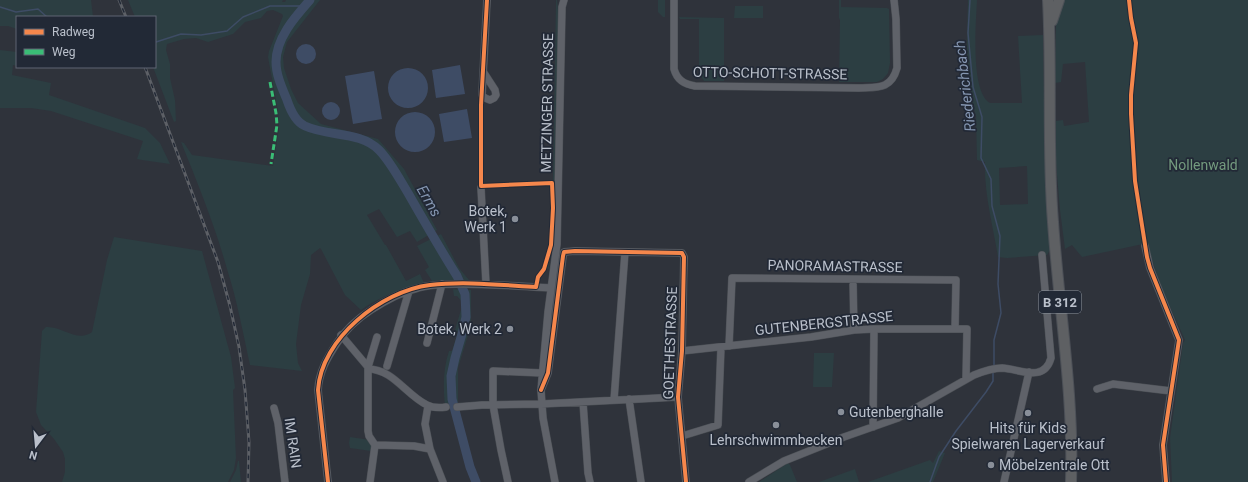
<svg xmlns="http://www.w3.org/2000/svg" width="1248" height="482" viewBox="0 0 1248 482" font-family="Roboto,sans-serif">
<style>
.green{fill:#2c3e42;fill-rule:evenodd}
.water{fill:#3e4c65}
.lines{fill:none;stroke-linecap:round;stroke-linejoin:round}
.stream{stroke:#3e4c65;stroke-width:1.5}
.river{stroke:#3e4c65;stroke-width:9}
.minor-casing{stroke:#4c5056;stroke-width:8}
.highway-casing{stroke:#4c5057;stroke-width:12}
.minor{stroke:#5f6269;stroke-width:7}
.highway{stroke:#5e6063;stroke-width:10}
.rail-casing{stroke:#5d6066;stroke-width:3}
.rail{stroke:#222936;stroke-width:1.5;stroke-dasharray:4.5;stroke-linecap:butt}
.quiet{stroke:#3abd76;stroke-width:3;stroke-dasharray:6 3;stroke-linecap:butt}
.cycleway-casing{stroke:#222936;stroke-width:6}
.cycleway{stroke:#f5874c;stroke-width:4}
.poi-dot{fill:#898f99;stroke:#222936;stroke-width:1.5}
.labels{text-anchor:middle;stroke-width:3.5;stroke-linejoin:round;paint-order:stroke}
.shield{fill:#222936;stroke:#8c939e;stroke-width:1}
.shield-label{font-size:13px;font-weight:bold;fill:#bac0cb}
.street-label{font-size:14px;fill:#bac0cb;stroke:#222936}
.park-label{font-size:14px;fill:#739a7e;stroke:#222936}
.poi-label{font-size:14px;fill:#bac0cb;stroke:#222936;text-anchor:end}
.water-label{font-size:15px;font-style:italic;fill:#8495b0;stroke:#222936}
</style>
<rect width="100%" height="100%" fill="#2f333b"/>
<path class="green" d="M0,0H91L93,17H17V29L8,26H0Z
M128,0H283L282,2H285L286,0H320L287,42L283,57L284,68L291,89L298,103L321,124L378,139L404,169L437,230L417,242L410,231L397,237L379,209L367,215L385,245H386L406,281L420,274L424,283C400,290 382,295 361,310L345,295L321,249L320,248L311,255L310,274L301,305L296,344L298,363L302,371L250,365C243,333 237,300 227,269C215,226 198,184 181,142L184,143L192,155L273,166L279,128L278,111L268,57L269,51L283,16L282,14L273,10L267,11L261,18L245,22L233,34L208,42L196,38L184,39L167,44L166,50L170,64V78L175,100L176,121L174,122L153,67H155V17H135Z
M556,0H557L559,18L556,181H553Z
M658,0H665V17H663L658,12Z
M839,0H841V7L887,8L889,9L890,63L888,73L883,79L877,82H839L840,20L839,18Z
M968,0H977C976,22 970,92 990,103H1022L1018,36L1043,35L1044,99L1046,121L1051,248L1047,255L1007,258L998,257C993,226 984,194 985,162L977,160L976,116L967,88V32ZM1027,166L1028,204L1000,205L999,168Z
M1061,0H1248V482H1172L1170,438L1183,343L1185,340L1162,289L1149,251L1143,244L1082,257L1072,245L1065,249L1060,210L1056,163V121L1063,120L1064,126L1089,122L1085,62L1063,64L1061,82L1055,83L1056,23Z
M735,6H763V18H734Z
M679,17L724,18V81H704L699,73V19H680Z
M0,50L17,52V66L13,65L12,75L51,83L49,95L145,128L160,143L170,164L142,160L137,159L143,141L51,111L31,108H0Z
M554,185L555,186V208L549,269L546,268L551,247L554,208L552,187Z
M441,234L459,268L469,280H440L432,281L425,270L429,267L417,246Z
M114,237L202,251L231,357L235,388L233,390L236,458L234,470L228,482H62L65,472V459L63,452L54,439L41,425L36,412L42,331L46,327C62,326 78,343 92,332L107,260Z
M453,289L471,290V325L458,368V406H445C443,387 443,369 449,351H452L458,332L455,330L463,303L457,296H454Z
M814,353H834L832,387H813Z
M350,437L370,440L372,446L371,451L350,448L349,443Z
M939,451L945,453L933,482H868L930,460L933,463Z
M238,461H239L241,482H230L236,470Z
M788,463L790,465L797,482H759Z
M855,469L859,482H819Z"/>
<path class="water" d="M296 54a10 10 0 1 1 20 0a10 10 0 1 1-20 0Z
M460,65L465,94L436,98L432,70Z
M388 88a20 20 0 1 1 40 0a20 20 0 1 1-40 0Z
M374,71L382,119L353,124L345,76Z
M322 111a9 9 0 1 1 18 0a9 9 0 1 1-18 0Z
M467,109L472,138L444,142L439,114Z
M395 132a20 20 0 1 1 40 0a20 20 0 1 1-40 0Z"/>
<g class="lines">
<path class="stream" d="M970,0L968,33L973,87L982,117L981,158L991,179L992,206L1000,236L998,284L1001,313L994,340V366
M0,7L16,12L38,9L47,17
M156,42L181,34L201,35L227,31L243,17L270,6H305
M930,482L939,457L956,431L986,392L993,381V372"/>
<path class="river" d="M310,0C295,17 276,38 276,62C276,75 282,88 287,100C290,109 296,122 305,126C329,137 360,131 379,150C390,161 400,180 408,193C424,221 440,249 457,276L465,294L466,317L462,334L455,358L451,376L452,399L470,467L476,482"/>
<defs>
<path id="minor" d="M674,0V69C677,80 684,84 695,86L859,88C877,87 891,90 897,68L896,19L894,0
M484,73L495,90L496,95L494,98L490,100L485,98L482,95L487,0
M481,188L486,284
M1145,246L1150,268L1179,340L1163,445L1166,482
M853,280L854,330
M341,335L368,367V431L369,436L375,445L414,446L430,449L443,482
M427,343L442,284
M729,346L732,278L956,280L955,329
M682,351L811,337L854,330L874,329H967L966,379
M387,366L409,291
M368,367L377,337
M368,369C393,369 406,395 427,405C433,408 440,408 446,407
M1097,389L1113,384L1171,391
M541,390L548,373L563,256L564,252L575,251L682,253L684,257L682,351L678,397L686,482
M629,399L641,482
M614,400L625,252
M583,402L588,473L590,482
M428,406L425,424L430,449
M457,407L482,405L541,404L678,397
M274,408L278,423L285,482
M873,427L874,329
M682,436L718,425L721,347
M328,482L318,390C319,372 327,358 337,343C346,329 357,319 371,310C386,300 401,292 418,288C431,284 446,284 460,284C490,284 520,286 551,288
M370,482L375,445
M508,482L501,450L493,405V371L542,373
M555,482L543,418L541,390L548,312L557,244L562,7L564,0
M749,482L784,461L844,437L898,418L974,375C984,371 992,368 1002,368C1020,369 1044,383 1051,358L1042,255
M1004,482L1029,372"/>
<path id="highway" d="M1048,0C1052,74 1047,148 1053,222C1059,309 1074,395 1071,482
M1052,21L1059,0"/>
</defs>
<use href="#minor" class="minor-casing"/>
<use href="#highway" class="highway-casing"/>
<use href="#minor" class="minor"/>
<use href="#highway" class="highway"/>
<defs>
<path id="rail" d="M119,0L126,17
M145,67L218,262L230,306L239,347L245,390L249,442L248,482"/>
</defs>
<use href="#rail" class="rail-casing"/>
<use href="#rail" class="rail"/>
<path class="quiet" d="M270,82L276,113L277,125L271,164"/>
<defs>
<path id="cycleway" d="M1129,0L1131,18L1136,43L1131,95V114L1135,181L1147,257L1150,268L1179,340L1163,445L1166,482
M541,390L548,373L563,256L564,252L575,251L682,253L684,257L682,351L678,397L686,482
M328,482L318,390C321,339 381,291 430,285C465,281 501,285 536,287L538,277L544,269L551,245L553,208L552,183L481,186V105L487,0"/>
</defs>
<use href="#cycleway" class="cycleway-casing"/>
<use href="#cycleway" class="cycleway"/>
</g>
<g class="poi-dot">
<circle cx="515" cy="219" r="4"/>
<circle cx="510" cy="329" r="4"/>
<circle cx="841" cy="412" r="4"/>
<circle cx="1028" cy="413" r="4"/>
<circle cx="776" cy="425" r="4"/>
<circle cx="991" cy="465" r="4"/>
</g>
<g class="labels">
<rect class="shield" x="1039" y="291" width="42" height="22" rx="3"/>
<g class="shield-label">
<text x="1060" y="307">B 312</text>
</g>
<g class="street-label">
<text transform="translate(770 73) rotate(1)" y="5">OTTO-SCHOTT-STRASSE</text>
<text transform="translate(547 103) rotate(-89)" y="5">METZINGER STRASSE</text>
<text transform="translate(835 266) rotate(1)" y="5">PANORAMASTRASSE</text>
<text transform="translate(824 323) rotate(-6)" y="5">GUTENBERGSTRASSE</text>
<text transform="translate(670 343) rotate(-88)" y="5">GOETHESTRASSE</text>
<text transform="translate(293 443) rotate(82)" y="5">IM RAIN</text>
</g>
<g class="park-label">
<text x="1203" y="170">Nollenwald</text>
</g>
<g class="poi-label">
<text x="507" y="216">Botek,<tspan x="507" dy="16">Werk 1</tspan></text>
<text x="502" y="334">Botek, Werk 2</text>
<text x="849" y="417" text-anchor="start">Gutenberghalle</text>
<text x="1028" y="433" text-anchor="middle">Hits für Kids<tspan x="1028" dy="16">Spielwaren Lagerverkauf</tspan></text>
<text x="776" y="445" text-anchor="middle">Lehrschwimmbecken</text>
<text x="999" y="470" text-anchor="start">Möbelzentrale Ott</text>
</g>
<g class="water-label">
<text transform="translate(965 86) rotate(-97)" y="5">Riederichbach</text>
<text transform="translate(429 201) rotate(60)" y="5">Erms</text>
</g>
</g>
<rect x="16" y="16" width="140" height="52" fill="#222936" stroke="#5f6572"/>
<rect x="24" y="29" width="20" height="6" fill="#f5874c" stroke="#5f6572"/>
<text x="52" y="36" font-size="12" fill="#bac0cb">Radweg</text>
<rect x="24" y="49" width="20" height="6" fill="#3abd76" stroke="#5f6572"/>
<text x="52" y="56" font-size="12" fill="#bac0cb">Weg</text>
<g transform="translate(36 446) rotate(196)" stroke="#222936" stroke-width="3" paint-order="stroke">
<path d="M0-3L7 15L0 10L-7 15Z" fill="#bac0cb"/>
<text y="-6" font-size="11" font-weight="bold" text-anchor="middle" fill="#bac0cb">N</text>
</g>
</svg>
